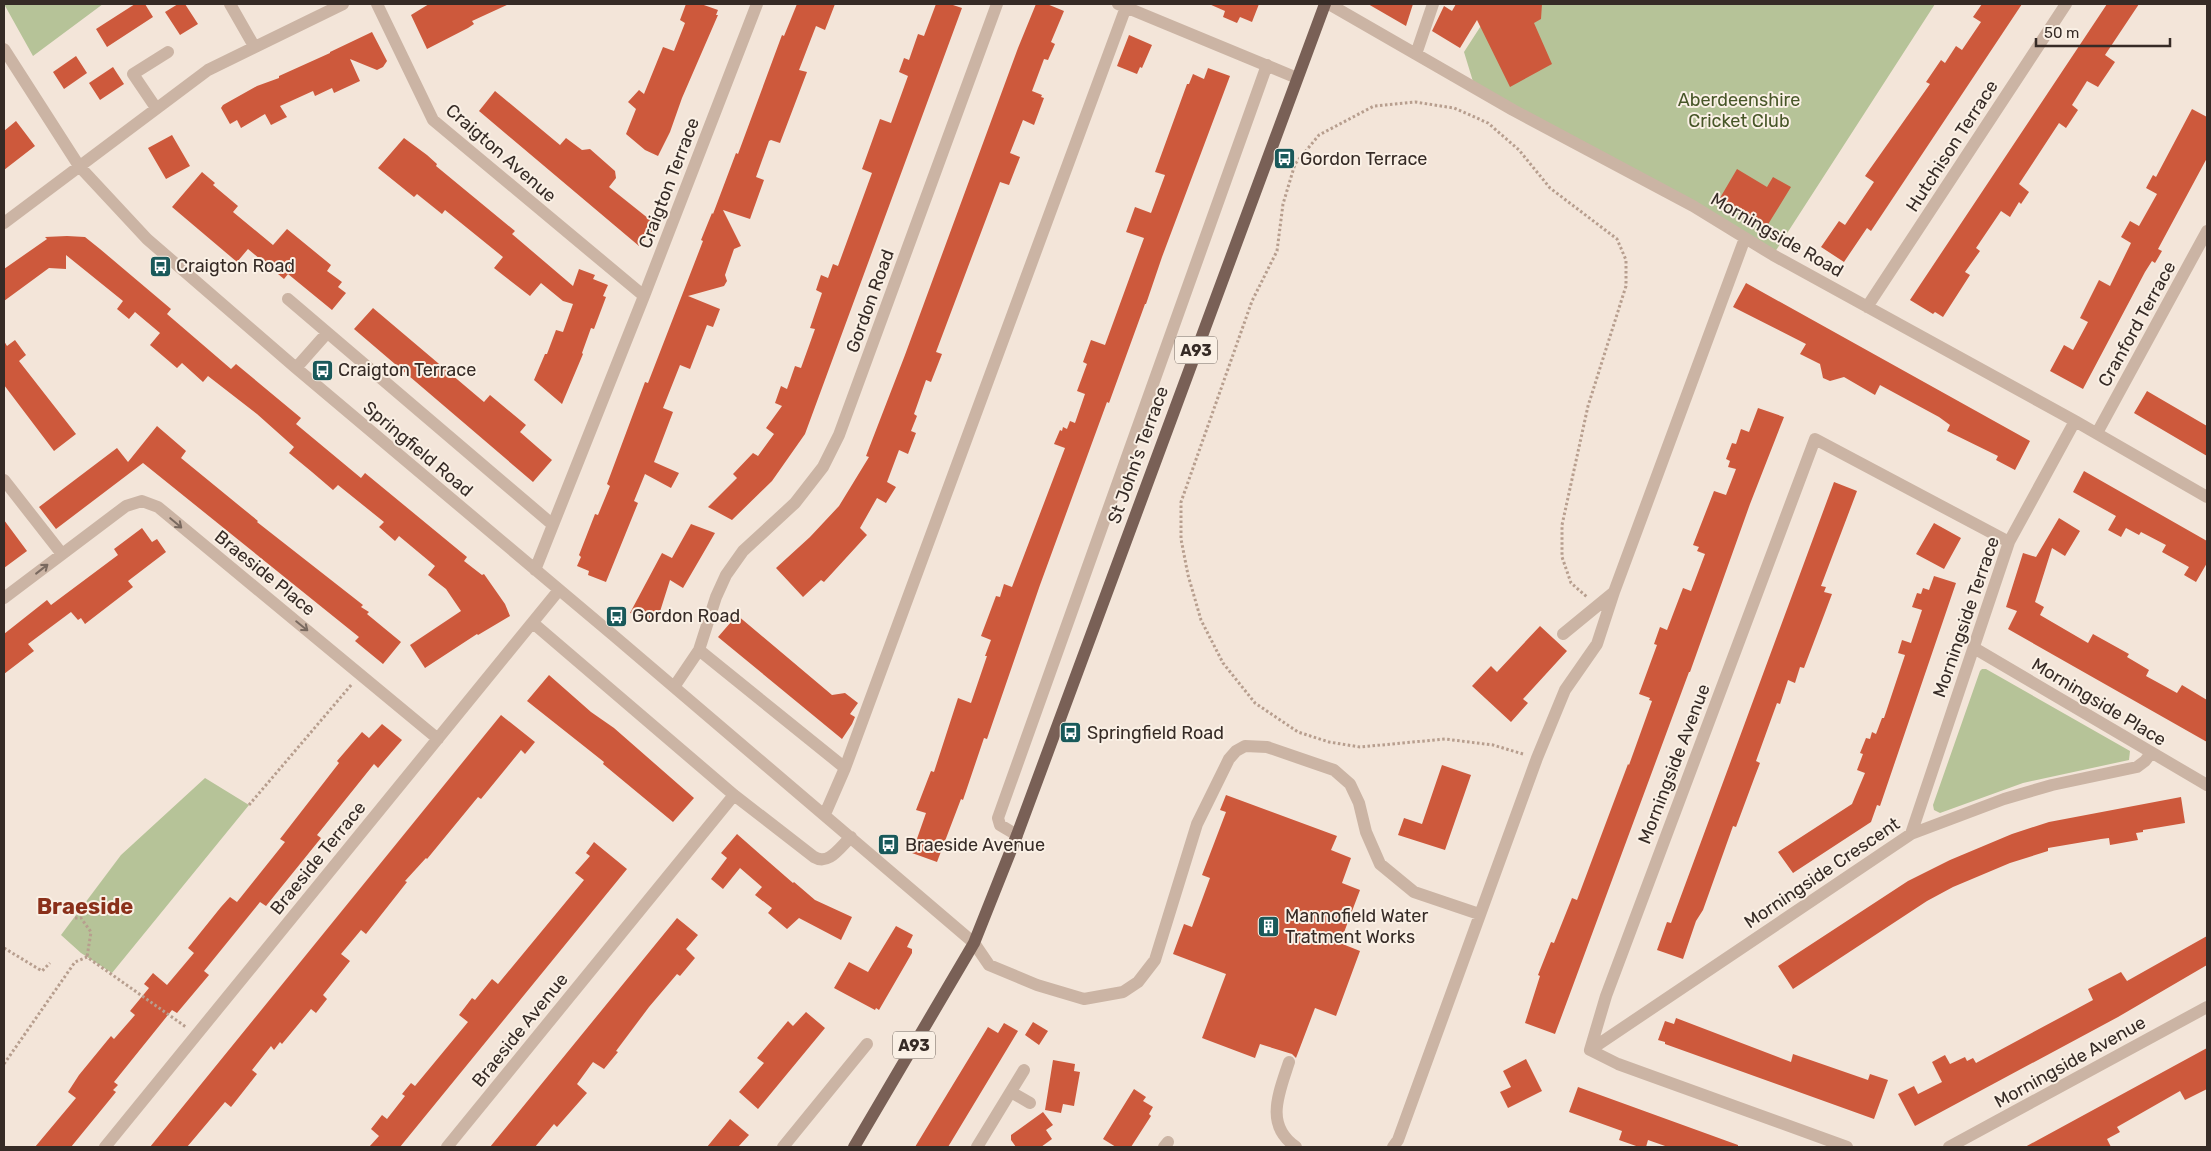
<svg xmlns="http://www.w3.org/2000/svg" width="2211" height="1151" viewBox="0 0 2211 1151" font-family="Rubik,sans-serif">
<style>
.green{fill:#b6c398}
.building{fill:#cd593c}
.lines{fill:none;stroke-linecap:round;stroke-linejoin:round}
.path{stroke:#b79e8e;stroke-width:3;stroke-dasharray:2.5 2.5;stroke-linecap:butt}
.minor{stroke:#cbb4a4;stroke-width:12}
.major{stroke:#796056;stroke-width:12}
.oneway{stroke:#79695f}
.labels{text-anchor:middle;stroke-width:4;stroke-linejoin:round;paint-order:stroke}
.shield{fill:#faf0e5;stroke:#71665f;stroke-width:1}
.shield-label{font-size:16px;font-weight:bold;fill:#362b26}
.park-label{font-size:18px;fill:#475628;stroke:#faf0e5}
.street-label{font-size:18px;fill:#362b26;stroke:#faf0e5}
.poi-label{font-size:18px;fill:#362b26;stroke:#faf0e5;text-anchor:start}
.district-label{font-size:22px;font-weight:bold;fill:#8a301a;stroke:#faf0e5}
</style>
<rect width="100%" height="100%" fill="#f3e5d9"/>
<path class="green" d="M4,4H103L33,56Z
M1495,4H1935L1773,255L1475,88L1464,52Z
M1982,669H1986L2130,751L2129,760L2023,783L1940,813L1934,810L1933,805L1980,671Z
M205,778L249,805L112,973L81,953L61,935L121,855Z"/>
<path class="building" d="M135,4H145L153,17L107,47L96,29Z
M178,4H185L198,24L180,35L165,12Z
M429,4H509L472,21L474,24L468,28L427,49L411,15Z
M686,4H701L718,10L716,15H718L682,98L670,132L658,156L645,150L626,134L636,109L628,102L639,90L644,94L663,47L674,51L685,23L680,20Z
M797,4H835L825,30L816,26L799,70L807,72L780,143L771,140L769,141L756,177L764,180L750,219L723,210L741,246L734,249L725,275L727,281L724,286L688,296L720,309L713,327L707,325L690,369L680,365L663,408L673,412L654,462L679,473L671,488L645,474L634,501L638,503L606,582L588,575L589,571L577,566L581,557L579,555L595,514L598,515L610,486L607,484L645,382L648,383L703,241L701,240L712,213L713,214L736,153L738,154L782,35L784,36Z
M936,4H950L962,8L805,434L772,481L732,520L708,507L737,478L733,474L753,453L758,456L774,434L766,428L782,406L775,403L781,386L787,389L795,366L801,368L815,329L810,328L822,293L816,290L821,275L828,278L833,264L838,266L872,173L862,169L880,119L891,123L908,76L899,72L904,58L909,60L918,34L924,36Z
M1036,4H1047L1064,11L1051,42L1055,44L1048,60L1044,59L1032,91L1042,95L1041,97L1044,98L1034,125L1023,120L1010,153L1020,157L1009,185L1000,182L936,352L942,354L931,382L926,380L914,414L917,416L911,431L916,433L908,454L899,450L887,482L896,487L886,503L877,498L860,528L867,535L824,582L821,580L803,597L776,568L810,537L839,506L869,457L866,456L905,355L1018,48Z
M1209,4H1259L1252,22L1240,17L1237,23L1223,17L1225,11Z
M1368,4H1413L1406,26Z
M1456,4H1542L1541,19L1534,23L1552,64L1510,87L1477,20L1460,48L1432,31L1444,6L1452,11Z
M1982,4H2022L1871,231L1867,228L1844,262L1821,247L1839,221L1845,225L1874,182L1865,176L1930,84L1926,82L1941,60L1945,63L1956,46L1962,50L1981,22L1973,17Z
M2107,4H2139L2105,55L2115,62L2098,87L2087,81L2072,105L2078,110L2066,128L2059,123L2019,184L2029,192L2021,204L2019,202L2010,217L2001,211L1976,248L1980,251L1965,272L1970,275L1943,317L1935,312L1933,314L1910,300Z
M372,32L387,61L383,67L377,70L350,59L360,81L334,93L332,88L315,96L313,91L280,106L287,117L271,125L265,114L241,128L237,120L230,124L221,108L223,105L257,86L279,78V76L330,53V52Z
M1129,35L1152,45L1142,68L1140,67L1137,74L1117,66Z
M76,56L87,73L64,89L53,72Z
M113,67L124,84L100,100L89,83Z
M1208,68L1230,76L1162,257L1146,304H1145L1109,403L1107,402L1040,585L987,739L984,738L963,800L961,799L937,862L912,853L926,813L916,810L931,771L934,772L958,698L971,703L987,656H985L991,640L981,636L996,596L1000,597L1004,584L1012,587L1065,448L1054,444L1060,430L1062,431L1063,427L1067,429L1070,421L1075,423L1085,394L1077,391L1087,364L1083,362L1091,340L1105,345L1144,238L1126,232L1135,207L1151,213L1165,175L1155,172L1187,84H1189L1193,74L1204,79Z
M495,91L560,145L566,138L582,150L590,149L615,171L616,178L609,187L654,223L652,231L639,246L479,111Z
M2192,109L2207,117V158L2158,249L2162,251L2155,263L2152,261L2145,272L2083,389L2050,371L2064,345L2073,350L2088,322L2080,318L2099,280L2110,286L2131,243L2121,237L2130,221L2139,226L2157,194L2146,188L2153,175L2156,177Z
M16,121L35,146L4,170V131Z
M172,135L190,166L166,179L148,148Z
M404,138L427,155L437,164L436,166L515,231L512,234L573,286L579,269L595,275L593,279L608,285L603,296L606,297L594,329L591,328L582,353L583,354L562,404L534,380L545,354H547L556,330L563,332L573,304L563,301L541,283L530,296L494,268L503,257L445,210L442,214L417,194L414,197L378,168Z
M1737,169L1767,187L1773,177L1791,187L1767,226L1720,198Z
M202,172L215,183L213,185L238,206L233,212L273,245L287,229L331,265L327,271L342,282L338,287L346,293L332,310L288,274L284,279L248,249L237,262L172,207Z
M67,236L85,237L100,249L171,309L167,314L231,369L236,364L301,418L296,424L361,478L365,473L467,557L464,561L482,575L484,574L505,604L510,616L478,635L477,634L425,668L410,645L461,611L446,589L428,575L435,566L399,536L395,541L379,527L384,522L338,485L333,490L312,472L289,453L294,447L257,414L208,376L203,382L182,363L177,368L150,345L160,333L135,312L129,319L117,309L123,301L66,255V269L49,268L4,301V269L47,239L45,237Z
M1746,283L2030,441L2015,470L1996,460L1998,456L1947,431L1950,425L1939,417L1880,385L1875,395L1844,377L1830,381L1823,378L1820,364L1800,354L1806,344L1733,307Z
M373,308L484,402L490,395L526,425L520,432L552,460L533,482L354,329Z
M15,340L26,355L19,361L76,434L54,451L4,385V341L7,346Z
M2147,391L2207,426V456L2134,413Z
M1758,408L1784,417L1750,504L1690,672H1689L1555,1034L1525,1023L1540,976L1538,975L1551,942L1554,943L1572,898L1577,900L1628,764L1629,765L1652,701L1649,700L1650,698L1639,694L1657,645L1654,644L1660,627L1667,630L1683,588L1691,591L1705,554L1697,551L1699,547L1693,545L1714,491L1726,495L1736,469L1728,467L1730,461L1726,459L1732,443L1736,444L1741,429L1749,432Z
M157,426L186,451L181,458L258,521L257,522L363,605L361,607L369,612L367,614L401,642L383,664L355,641L359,637L143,463L56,529L39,507L117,448L128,462Z
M2084,471L2207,541V563L2196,582L2184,575L2189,567L2162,552L2166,545L2141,532L2139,535L2126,528L2121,537L2108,530L2116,516L2073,492Z
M1834,482L1857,491L1821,586L1826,587L1824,592L1832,594L1804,668L1800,667L1795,683L1788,680L1780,704L1777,703L1756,761L1760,763L1755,776L1736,827L1733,826L1703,910L1696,921L1683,959L1657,950L1667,922L1671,923Z
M2059,518L2080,531L2065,556L2052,548L2035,602L2044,607L2040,615L2088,643L2093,634L2129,654L2127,657L2149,670L2146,676L2177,693L2182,685L2207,700V742L2008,629L2017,611L2006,607L2023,553L2036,557Z
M4,520L27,551L4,568Z
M1934,523L1961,538L1944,569L1916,554Z
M691,524L715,533L683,588L670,580L657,621L630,613L662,553L672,558Z
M142,528L152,542L157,539L166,552L128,581L133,587L85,624L81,618L78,620L71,612L28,644L34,651L4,674V634L47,600L51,605L118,555L114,549Z
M1934,576L1956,583L1880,806L1877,805L1871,822L1793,873L1778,852L1852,804L1865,773L1857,770L1863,754L1860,753L1866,738L1870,739L1872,732L1876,734L1882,718H1884L1905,655L1898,653L1902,640L1911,643L1922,610L1912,607L1917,593L1921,594L1923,588L1929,590Z
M737,615L832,695L845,693L858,703L850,714L855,717L852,724L842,739L718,637Z
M1540,626L1567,651L1523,699L1528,703L1511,722L1472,686L1491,666L1497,672Z
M549,675L591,712L614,728L694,798L673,822L603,764L604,762L527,701Z
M501,715L535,742L525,754L521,750L481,799L478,797L427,859L426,858L405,881L407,882L366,934L361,930L341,954L350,961L323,995L327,999L316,1013L311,1009L282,1044L280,1042L274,1050L271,1046L252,1070L257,1074L231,1107L225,1102L187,1147H150Z
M382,724L402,740L378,768L374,764L317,835L321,838L266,906L260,902L204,971L209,975L177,1013L172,1010L114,1082L118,1085L113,1090L116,1092L71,1147H35L76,1098L68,1092L79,1075L111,1036L114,1039L135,1015L130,1011L149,988L144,984L153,973L167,985L194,953L188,948L221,907L230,897L237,902L285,842L280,839L339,763L337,761L362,732L369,738Z
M1442,765L1471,775L1445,850L1398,835L1404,818L1422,824Z
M1226,795L1337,836L1331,850L1351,858L1342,883L1360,890L1340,943L1360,951L1336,1016L1315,1008L1296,1058L1292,1054L1260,1044L1255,1058L1202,1038L1226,974L1173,954L1184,924L1192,927L1210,878L1202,875L1226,812L1220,810Z
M2181,797L2185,823L2143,830V832L2136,833L2138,840L2110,845L2109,838L2101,839L2048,848V851L2010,863L1953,887L1927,901L1793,989L1778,966L1908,881L1950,860L2012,834L2049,822Z
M737,834L793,883L794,882L815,900L852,917L841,940L799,918L787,929L768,913L772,908L755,895L762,887L740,868L723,889L711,879L727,858L721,853Z
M594,842L627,869L400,1147H369L379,1136L371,1129L382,1115L387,1119L405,1096L402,1094L411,1083L415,1086L468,1022L459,1015L472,998L475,1000L492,979L498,984L584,880L575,873L590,856L586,853Z
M677,918L698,935L686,949L695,958L680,976L677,974L649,1007L616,1051L618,1052L604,1069L593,1062L577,1084L587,1093L557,1127L554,1124L535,1147H490Z
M896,926L913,935L907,947L912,949V953L879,1010L876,1008L875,1010L834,988L849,962L868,972Z
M2207,936V965L2118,1017L1915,1126L1898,1094L1914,1086L1918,1094L1942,1082L1932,1062L1945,1055L1950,1064L1965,1057L1967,1061L1973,1058L1976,1063L2093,1000L2088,989L2121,972L2127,981Z
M806,1012L825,1028L758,1109L739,1092L764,1063L757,1058L788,1021L793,1026Z
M1676,1018L1791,1062L1793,1054L1868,1080L1870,1074L1888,1080L1874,1119L1665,1044V1042L1658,1040L1665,1021L1674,1024Z
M1033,1022L1048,1031L1039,1045L1025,1035Z
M1004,1023L1018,1031L948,1147H915L988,1027L998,1033Z
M2207,1048V1089L2185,1100L2180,1091L2117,1127L2120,1132L2107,1139L2111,1147H2025Z
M1526,1059L1542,1091L1508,1108L1500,1092L1511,1087L1503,1071Z
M1053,1060L1075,1064L1074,1071L1080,1072L1074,1106L1063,1104L1061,1113L1045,1110Z
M1578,1087L1738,1145V1147H1668L1648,1140L1646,1147H1639L1619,1140L1622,1131L1569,1112Z
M1134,1089L1146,1097L1143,1101L1153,1107L1149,1114L1151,1116L1131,1147H1116L1103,1139Z
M1043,1112L1053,1125L1046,1130L1052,1139L1041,1147H1016L1011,1140V1135Z
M730,1119L749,1135L738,1147H707Z"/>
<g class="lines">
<path class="path" d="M1523,754L1493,745L1445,739L1360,747L1329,742L1298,732L1255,703L1223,663L1201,620L1188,575L1181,539V502L1252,301L1277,251L1283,204L1295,164L1319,135L1374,106L1415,102L1454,108L1488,123L1519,150L1550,188L1617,239L1626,260V286L1588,406L1562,525V557L1571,583L1587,597
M249,805L352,684
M75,918H81L91,932L87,957
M4,948L42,971L50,963
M4,1064L75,962L87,957L186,1027"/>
<path class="minor" d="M230,4L254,46
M377,4L433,120L644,296
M1118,4L1297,78
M1329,4L1513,110L1693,206L1773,255L2075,421L2207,497
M4,49L79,166L147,239L296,368L613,635L974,943L989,965L1037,985L1084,999L1123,992L1138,982L1155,960L1197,824L1229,759L1236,751L1245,746L1267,747L1334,770L1350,784L1359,803L1366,832L1380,864L1414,892L1479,914
M1416,54L1433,4
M156,108L133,74L168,52
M4,223L208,70L343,4
M288,299L553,525
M1867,307L2066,4
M296,368L327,333
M2097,433L2207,231
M4,480L62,554
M535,570L644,296L757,4
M4,598L126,506L142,501L158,507L438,739
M533,623L734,795L814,857C829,866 840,847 851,837
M1563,634L1613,593
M1974,648L2207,785
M699,650L845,768
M674,687L699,650L716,597L726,575L743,551L795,503L823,467L839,435L997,4
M825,814L845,768L1126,7
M1911,834L2009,542L2075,421
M1017,835L1000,825L998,818L1267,65
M1590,1050L1911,834L2004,799L2052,785L2137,767L2145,761L2151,753
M1289,1062C1279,1093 1264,1125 1296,1147
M1011,1092L1030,1103
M105,1147L559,590
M447,1147L734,795
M783,1147L867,1044
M977,1147L1024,1070
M1164,1147L1168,1142
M1393,1147L1398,1140L1537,758L1565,690L1597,644L1614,592L1745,238
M1847,1147L1618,1064L1590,1050L1606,996L1815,439L2009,542
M1949,1147L2207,1007"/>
<path class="major" d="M854,1147L974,943L1017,835L1325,4"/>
</g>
<defs><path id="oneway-shaft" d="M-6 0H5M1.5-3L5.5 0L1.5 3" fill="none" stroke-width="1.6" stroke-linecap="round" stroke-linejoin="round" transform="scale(1.25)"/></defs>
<g class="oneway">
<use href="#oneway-shaft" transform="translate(176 523) rotate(40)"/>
<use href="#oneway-shaft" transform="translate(42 569) rotate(-38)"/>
<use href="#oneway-shaft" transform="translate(302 626) rotate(39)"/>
</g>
<defs>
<symbol id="bus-square" viewBox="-11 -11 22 22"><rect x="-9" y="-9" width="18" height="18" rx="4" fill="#19595a" stroke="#faf0e5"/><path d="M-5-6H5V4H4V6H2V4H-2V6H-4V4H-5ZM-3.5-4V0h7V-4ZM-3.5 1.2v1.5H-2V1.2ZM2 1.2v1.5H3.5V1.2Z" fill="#fff"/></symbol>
<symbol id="building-square" viewBox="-11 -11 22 22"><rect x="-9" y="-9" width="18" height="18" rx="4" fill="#19595a" stroke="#faf0e5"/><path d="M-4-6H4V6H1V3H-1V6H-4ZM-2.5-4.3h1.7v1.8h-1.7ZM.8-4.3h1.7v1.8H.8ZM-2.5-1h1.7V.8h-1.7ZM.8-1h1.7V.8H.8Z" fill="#fff"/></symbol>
</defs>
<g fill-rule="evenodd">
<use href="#bus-square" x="1272" y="146" width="25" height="25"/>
<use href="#bus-square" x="148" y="254" width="25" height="25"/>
<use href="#bus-square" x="310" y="358" width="25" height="25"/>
<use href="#bus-square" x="604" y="604" width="25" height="25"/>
<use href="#bus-square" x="1058" y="720" width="25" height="25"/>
<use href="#bus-square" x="876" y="832" width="25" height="25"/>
<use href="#building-square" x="1256" y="914" width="25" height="25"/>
</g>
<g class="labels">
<g class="shield">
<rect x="1175" y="336.5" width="42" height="27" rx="4"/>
<rect x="893" y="1031.5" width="42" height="27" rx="4"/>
</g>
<g class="shield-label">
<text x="1196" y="356">A93</text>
<text x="914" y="1051">A93</text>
</g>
<g class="park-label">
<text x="1739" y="106">Aberdeenshire<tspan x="1739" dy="21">Cricket Club</tspan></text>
</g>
<g class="street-label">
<text transform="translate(1952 146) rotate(-57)" y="6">Hutchison Terrace</text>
<text transform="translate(501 153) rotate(41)" y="6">Craigton Avenue</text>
<text transform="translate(669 183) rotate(-69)" y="6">Craigton Terrace</text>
<text transform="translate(1777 235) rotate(30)" y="6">Morningside Road</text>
<text transform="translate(870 301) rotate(-70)" y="6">Gordon Road</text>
<text transform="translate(2137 324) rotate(-61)" y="6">Cranford Terrace</text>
<text transform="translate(418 449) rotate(40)" y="6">Springfield Road</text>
<text transform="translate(1138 455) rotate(-70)" y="6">St John's Terrace</text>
<text transform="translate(265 573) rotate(39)" y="6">Braeside Place</text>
<text transform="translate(1966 617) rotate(-71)" y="6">Morningside Terrace</text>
<text transform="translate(2099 702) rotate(31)" y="6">Morningside Place</text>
<text transform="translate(1674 764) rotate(-69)" y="6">Morningside Avenue</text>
<text transform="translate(318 858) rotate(-51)" y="6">Braeside Terrace</text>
<text transform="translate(1822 873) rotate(-34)" y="6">Morningside Crescent</text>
<text transform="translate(520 1030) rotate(-51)" y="6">Braeside Avenue</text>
<text transform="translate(2070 1062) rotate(-29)" y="6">Morningside Avenue</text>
</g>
<g class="poi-label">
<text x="1300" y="165">Gordon Terrace</text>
<text x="176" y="272">Craigton Road</text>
<text x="338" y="376">Craigton Terrace</text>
<text x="632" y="622">Gordon Road</text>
<text x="1087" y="739">Springfield Road</text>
<text x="905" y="851">Braeside Avenue</text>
<text x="1285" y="922">Mannofield Water<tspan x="1285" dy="21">Tratment Works</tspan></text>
</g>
<g class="district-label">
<text x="85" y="914">Braeside</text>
</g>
</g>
<rect width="2211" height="1151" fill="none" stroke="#362b26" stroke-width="10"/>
<path d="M2036 38v8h134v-8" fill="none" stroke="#362b26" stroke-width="2.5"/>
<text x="2044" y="38" font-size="15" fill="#362b26" stroke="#faf0e5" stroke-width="4" paint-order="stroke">50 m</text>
</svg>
